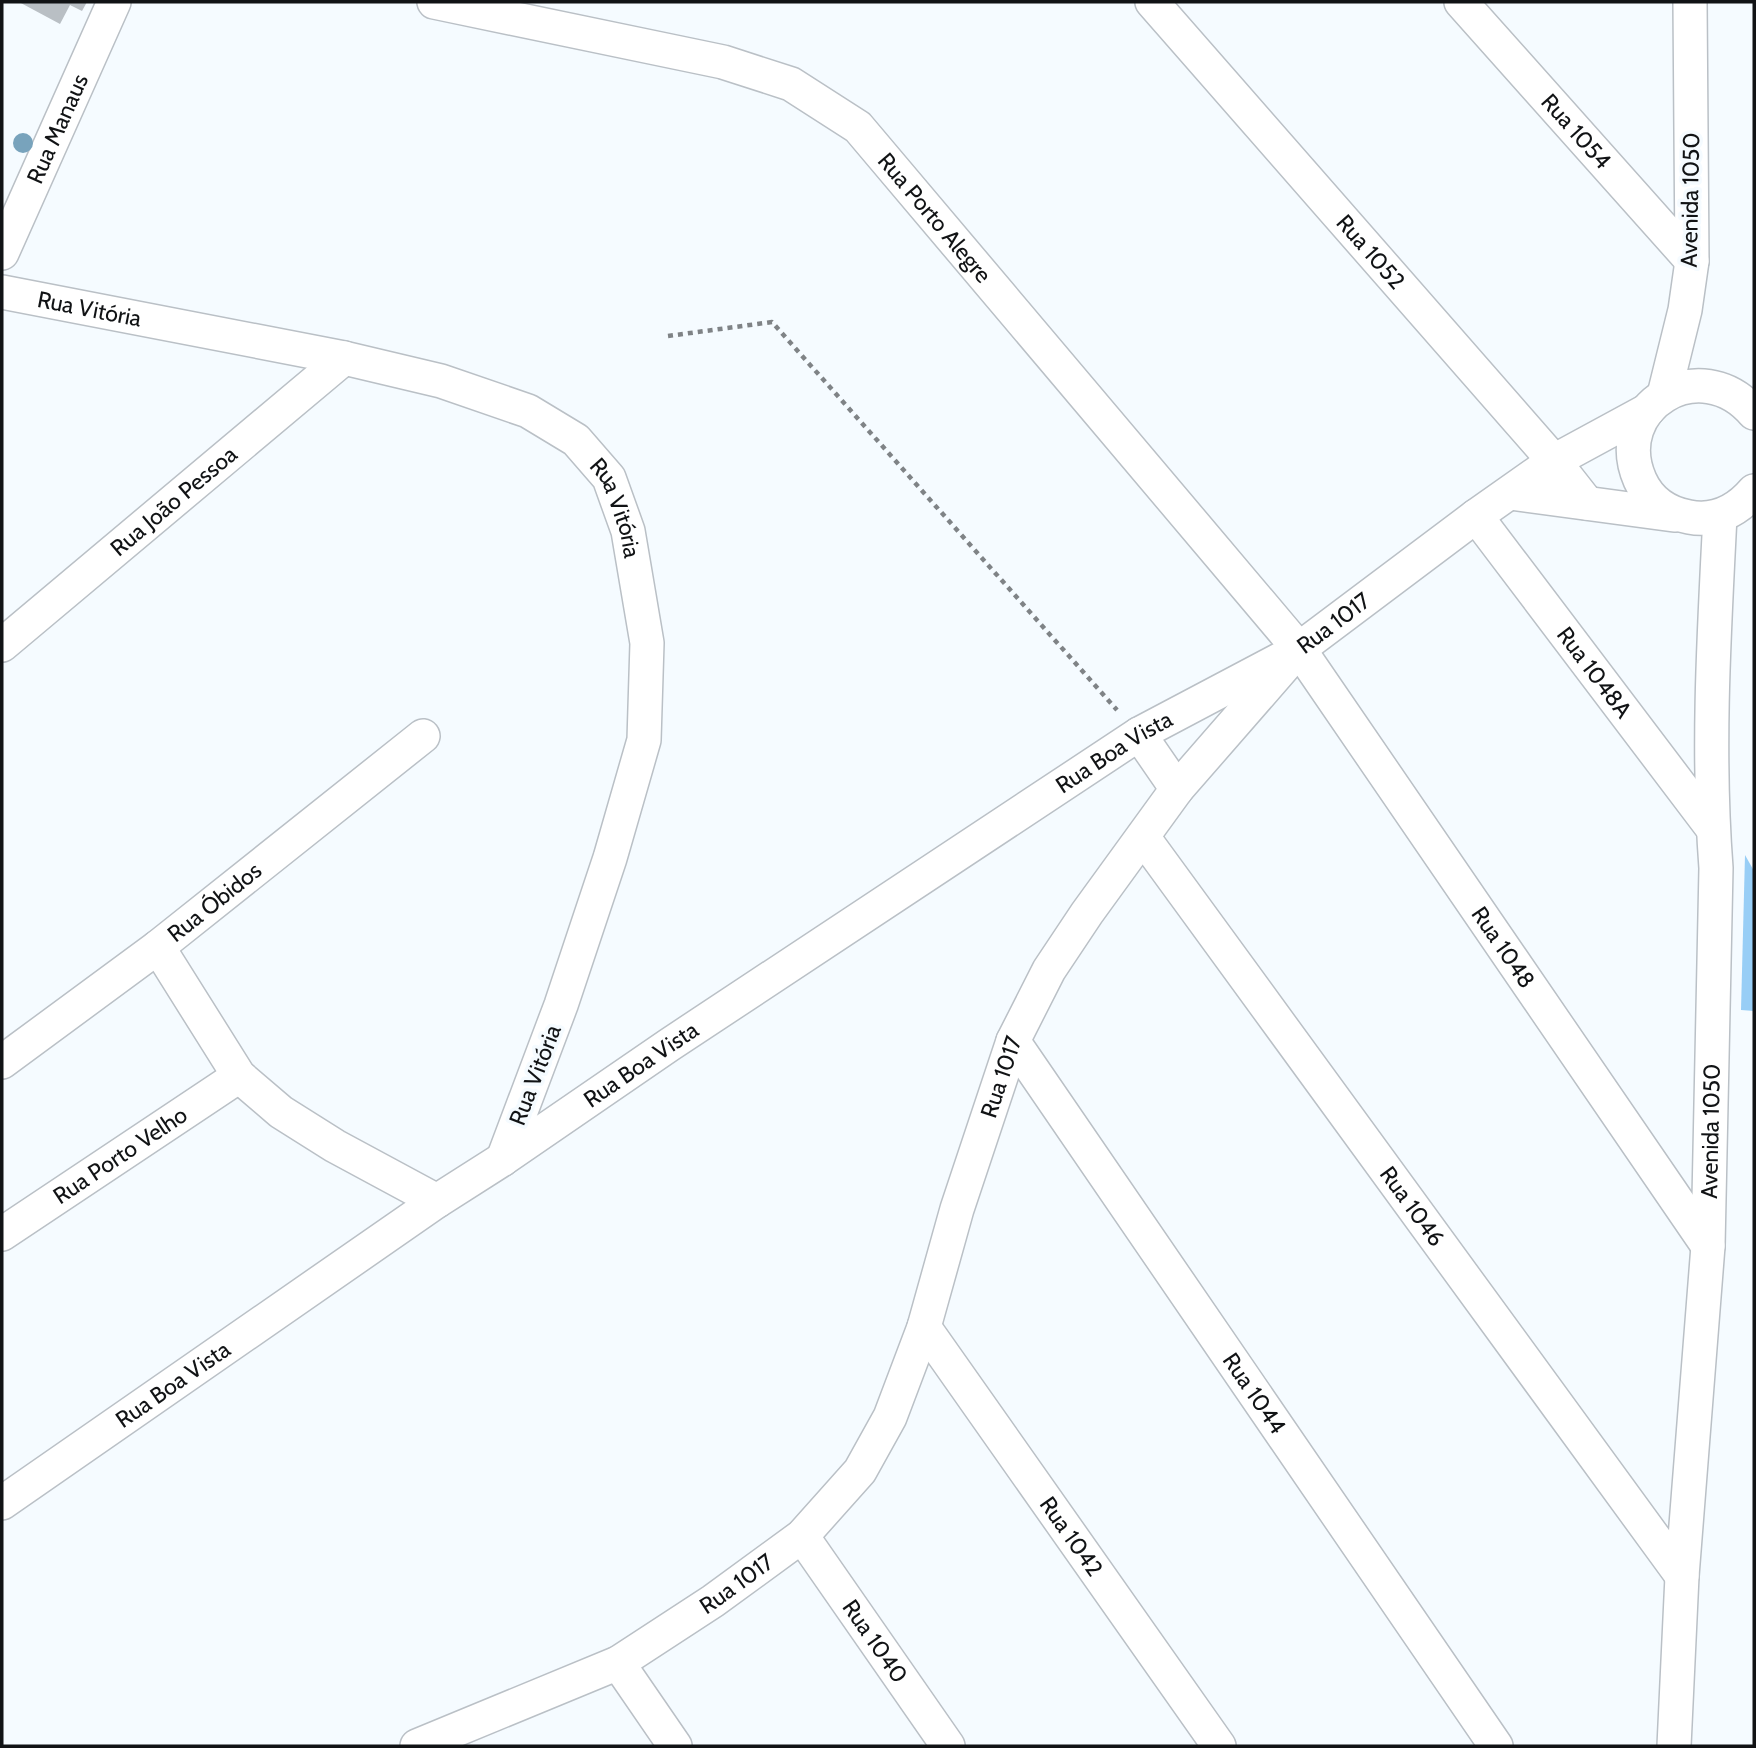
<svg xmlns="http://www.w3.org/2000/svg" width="1756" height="1748" viewBox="0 0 1756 1748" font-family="Cabin,sans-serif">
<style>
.green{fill:#98cef6}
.building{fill:#b9bfc4}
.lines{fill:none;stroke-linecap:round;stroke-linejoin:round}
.minor-casing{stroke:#bac0c6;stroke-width:36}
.path{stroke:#7f8386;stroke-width:4.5;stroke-dasharray:5 5;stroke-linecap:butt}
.minor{stroke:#fff;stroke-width:33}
.tree{fill:#78a3bc}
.labels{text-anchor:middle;stroke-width:7;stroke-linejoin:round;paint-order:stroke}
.street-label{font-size:23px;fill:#111315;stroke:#f5fbff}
</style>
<rect width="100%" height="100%" fill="#f5fbff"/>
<path class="green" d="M1745,855L1754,871V1011L1741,1010Z"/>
<path class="building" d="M19,2H87L82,11L70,5L60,24Z"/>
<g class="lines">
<defs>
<g id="minor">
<path id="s1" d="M434,2L723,62L791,84L858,127L1299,649L1708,1246"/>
<path id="s2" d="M1152,2L1554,461L1587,503"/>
<path id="s3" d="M1461,2L1692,261"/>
<path id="s4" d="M2,253L114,2"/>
<path id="s5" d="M2,292L344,358L441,381L528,411L576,440L609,478L628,531L647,643L644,740L610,858L561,1005L503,1159"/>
<path d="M1664,395L1685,310L1692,261L1690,2"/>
<path d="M1754,413C1700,350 1608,407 1640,480C1649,500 1667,513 1689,517C1715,522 1737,511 1754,491"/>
<path d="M1510,493L1674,515"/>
<path id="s6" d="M1476,516L1713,829"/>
<path id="s7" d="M2,645L344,358"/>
<path d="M1139,734L1177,789"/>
<path id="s8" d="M1143,837L1682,1576"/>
<path d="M158,947L239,1076L281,1112L335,1146L437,1201"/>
<path id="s9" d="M1013,1041L1496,1746"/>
<path id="s10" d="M2,1062L158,947L423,736"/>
<path id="s11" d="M2,1234L239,1076"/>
<path id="s12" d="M924,1327L1219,1746"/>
<path id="s13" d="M2,1503L437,1201L503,1159L669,1045L1139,734L1279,660"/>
<path id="s14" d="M802,1536L948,1746"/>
<path d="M618,1663L675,1746"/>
<path id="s15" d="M417,1746L618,1663L713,1601L802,1536L860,1471L890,1417L924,1327L957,1209L1013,1041L1049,970L1087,913L1177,789L1299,649L1476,516L1554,461L1648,410"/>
<path id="s16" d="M1674,1746L1682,1576L1708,1246L1716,868C1707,751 1714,633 1720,516"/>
</g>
</defs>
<use href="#minor" class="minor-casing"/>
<path class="path" d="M668,336L772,322L1117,710"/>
<use href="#minor" class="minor"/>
</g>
<circle class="tree" cx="23" cy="143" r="10"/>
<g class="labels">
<g class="street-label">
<text dy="8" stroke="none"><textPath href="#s4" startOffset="136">Rua Manaus</textPath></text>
<text dy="8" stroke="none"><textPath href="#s3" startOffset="173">Rua 1054</textPath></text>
<text transform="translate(1690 200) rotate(-89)" y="8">Avenida 1050</text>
<text dy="8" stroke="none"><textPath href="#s1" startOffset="565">Rua Porto Alegre</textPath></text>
<text dy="8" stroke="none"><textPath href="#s2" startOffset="332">Rua 1052</textPath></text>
<text dy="8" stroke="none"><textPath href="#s5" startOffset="89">Rua Vitória</textPath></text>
<text dy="8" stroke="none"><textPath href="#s7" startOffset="224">Rua João Pessoa</textPath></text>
<text dy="8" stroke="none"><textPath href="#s5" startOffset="677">Rua Vitória</textPath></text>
<text dy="8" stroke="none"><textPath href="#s15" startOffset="1516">Rua 1017</textPath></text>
<text dy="8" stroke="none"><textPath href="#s6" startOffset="196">Rua 1048A</textPath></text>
<text dy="8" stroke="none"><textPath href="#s13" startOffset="1342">Rua Boa Vista</textPath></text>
<text dy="8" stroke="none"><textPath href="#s10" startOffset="266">Rua Óbidos</textPath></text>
<text dy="8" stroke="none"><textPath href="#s1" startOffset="1491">Rua 1048</textPath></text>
<text dy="8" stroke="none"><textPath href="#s13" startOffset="775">Rua Boa Vista</textPath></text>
<text transform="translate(535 1075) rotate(-69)" y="8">Rua Vitória</text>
<text dy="8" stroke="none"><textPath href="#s15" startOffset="948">Rua 1017</textPath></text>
<text dy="8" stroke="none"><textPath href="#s16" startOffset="616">Avenida 1050</textPath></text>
<text dy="8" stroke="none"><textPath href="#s11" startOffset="142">Rua Porto Velho</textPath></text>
<text dy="8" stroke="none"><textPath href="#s8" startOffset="457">Rua 1046</textPath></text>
<text dy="8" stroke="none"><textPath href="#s13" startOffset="208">Rua Boa Vista</textPath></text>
<text dy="8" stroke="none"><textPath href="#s9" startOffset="427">Rua 1044</textPath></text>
<text dy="8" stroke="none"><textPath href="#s12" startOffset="256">Rua 1042</textPath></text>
<text dy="8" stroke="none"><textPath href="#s15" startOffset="360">Rua 1017</textPath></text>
<text dy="8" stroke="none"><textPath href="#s14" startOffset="128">Rua 1040</textPath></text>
</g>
</g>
<rect width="1756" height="1748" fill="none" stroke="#111315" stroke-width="7"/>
</svg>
